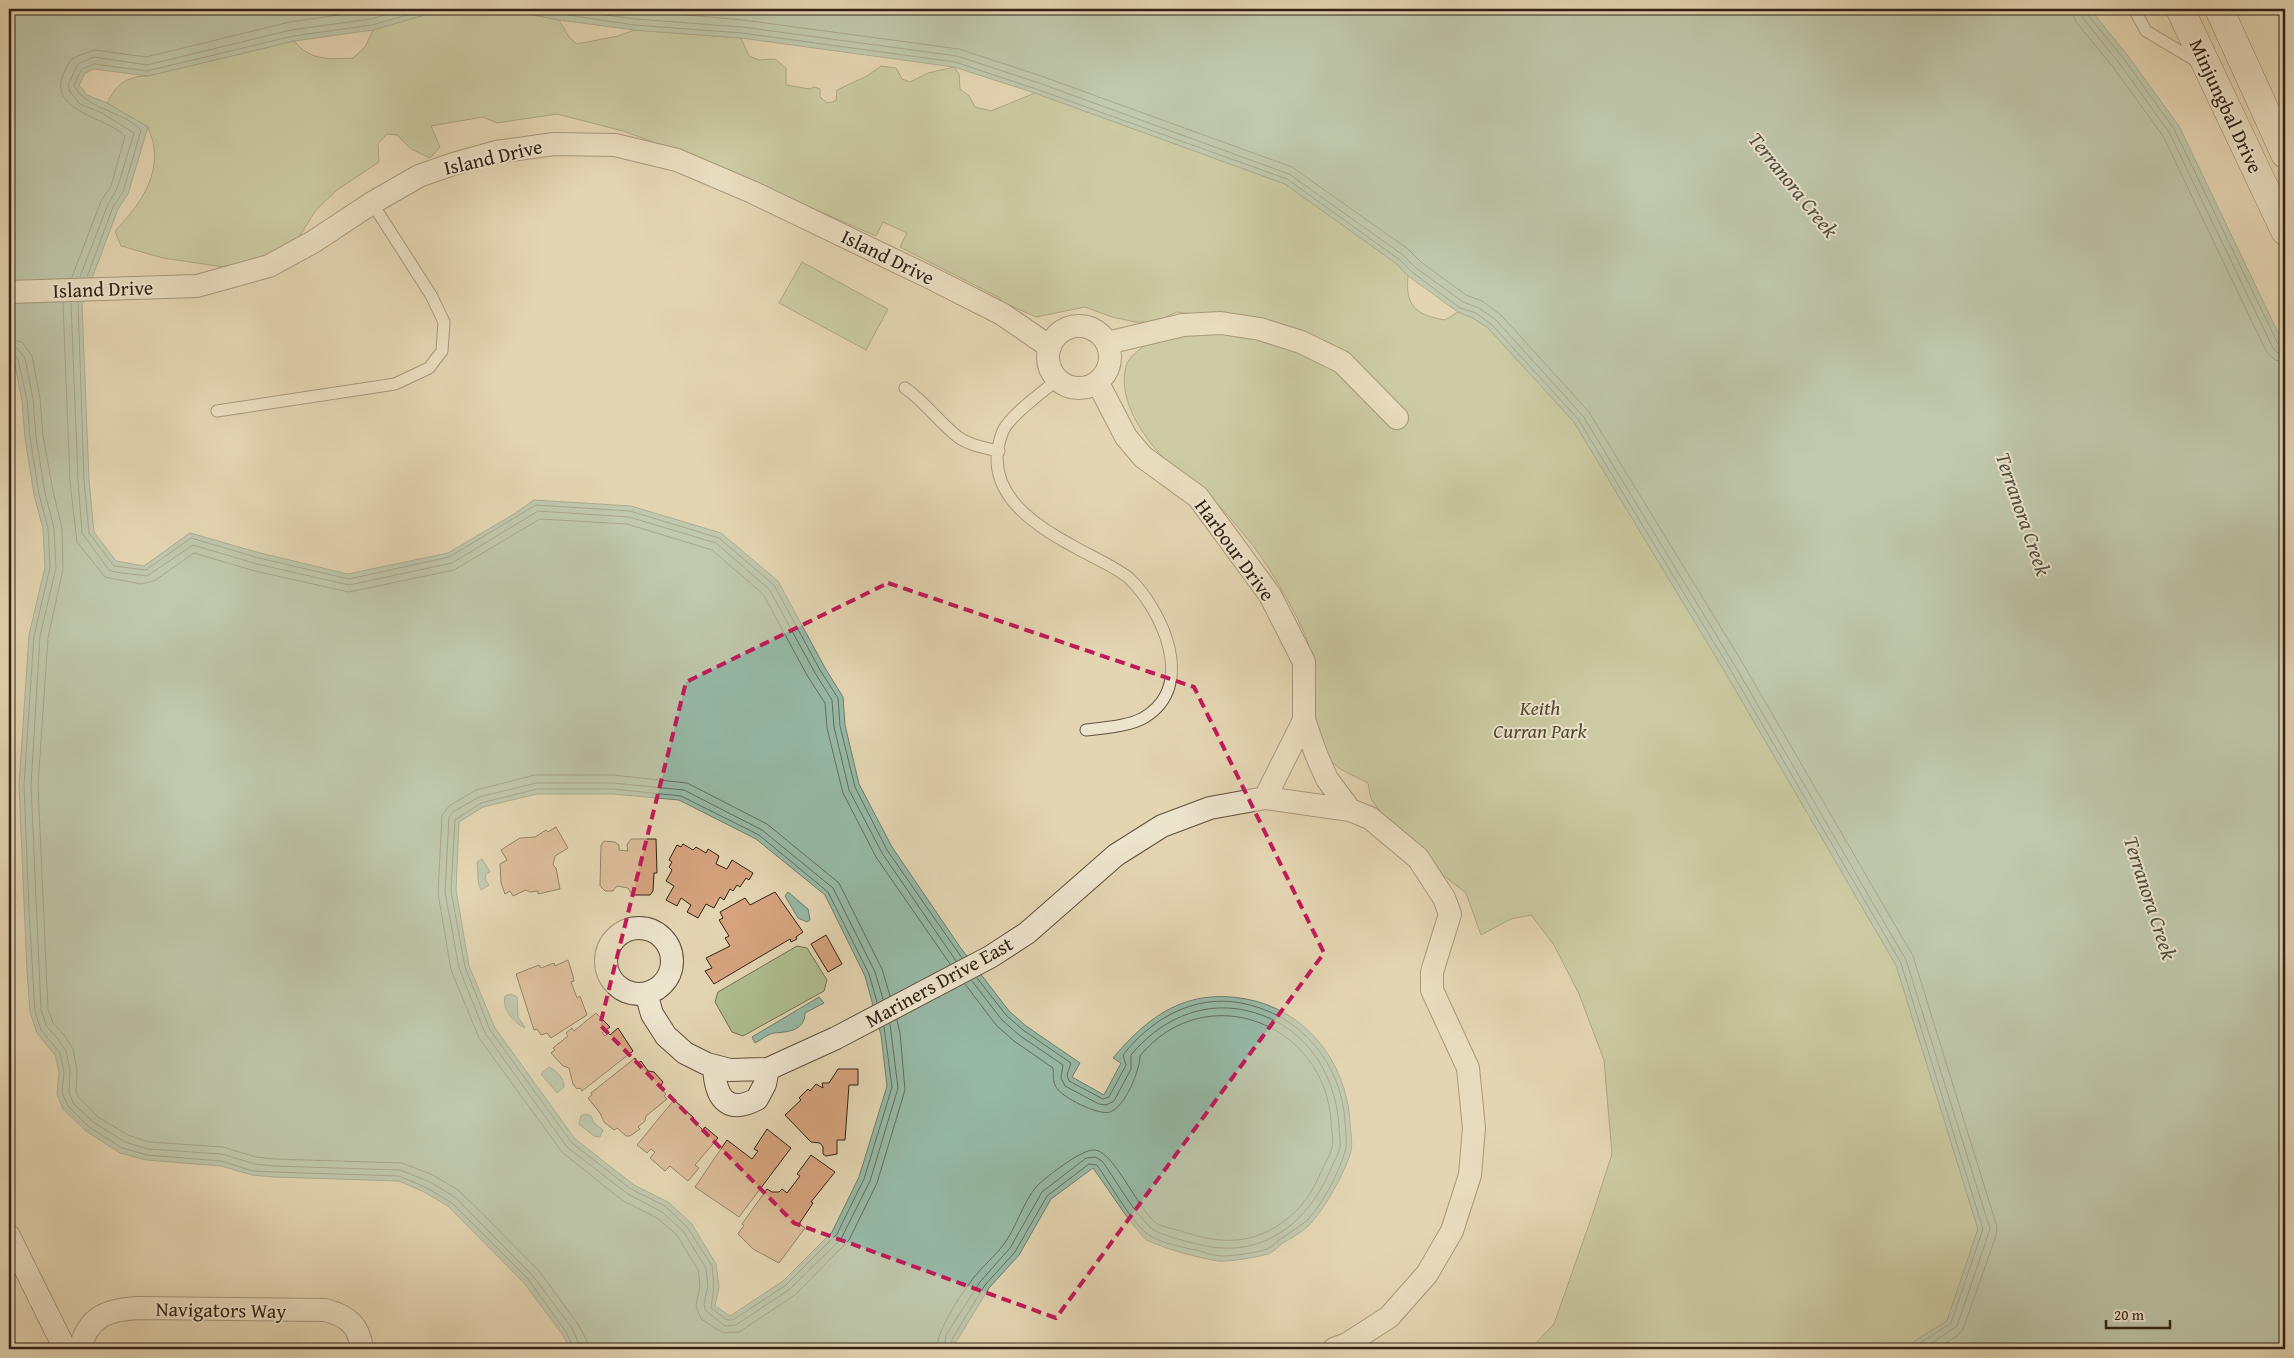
<svg xmlns="http://www.w3.org/2000/svg" width="2294" height="1358" viewBox="0 0 2294 1358" font-family="'Gentium Book Plus',serif">
<style>
.green{fill:#afbe90;stroke:#707052}
.water{fill:#96b9a7;stroke:#6e7d6d;fill-rule:evenodd}
.lines{fill:none;stroke-linecap:round;stroke-linejoin:round}
.shore{stroke:#646e5e;stroke-width:1}
.building{fill:#d6a37e;stroke:#312215}
.lane-casing{stroke:#5e4f3c;stroke-width:13}
.street-casing{stroke:#5e4f3c;stroke-width:24}
.secondary-casing{stroke:#312215;stroke-width:29}
.lane{stroke:#ede4cd;stroke-width:11}
.street{stroke:#ede4cd;stroke-width:22}
.secondary{stroke:#ede4cd;stroke-width:28}
.marked{fill:none;stroke:#c2185b;stroke-width:4;stroke-dasharray:10 6;stroke-linejoin:round}
.labels{text-anchor:middle;stroke-width:4;stroke-linejoin:round;paint-order:stroke}
.street-label{font-size:20px;fill:#312215;stroke:#ede4cd}
.park-label{font-size:20px;font-style:italic;fill:#504934;stroke:#ede4cd}
.water-label{font-size:21px;font-style:italic;fill:#4f4f41;stroke:#ede4cd}
</style>
<rect width="100%" height="100%" fill="#e4d5b2"/>
<filter id="stains"><feTurbulence type="fractalNoise" baseFrequency=".004" numOctaves="4"/><feColorMatrix values="0 0 0 0 .2 0 0 0 0 .09 0 0 0 0 .02 0 0 0 .5 -.17"/></filter>
<radialGradient id="worn" r=".72"><stop offset=".6" stop-color="#630" stop-opacity="0"/><stop offset="1" stop-color="#630" stop-opacity=".3"/></radialGradient>
<path class="green" d="M445,9H503L559,20L569,37L577,44L618,36L634,30L741,38L749,56L759,60L775,59L786,68V85L809,89L815,87L820,89V97L827,103L836,101L837,90L867,76L881,66L896,68L902,79L910,82L928,73L954,67L959,74L960,89L969,96L975,107L991,111L1035,93L1285,184L1397,264L1408,276C1405,306 1416,315 1445,320L1458,312L1473,318L1488,328L1574,422L1725,672L1896,965L1978,1229L1947,1321L1902,1349H1530L1554,1324L1592,1216L1612,1154L1604,1060L1579,994L1554,945L1531,915L1511,919L1481,935L1466,893L1405,845L1371,799L1368,783L1340,769L1319,751C1318,739 1315,726 1315,714C1312,682 1317,659 1302,628C1290,602 1266,561 1247,538C1234,522 1219,505 1204,491C1193,480 1179,473 1168,463C1145,439 1117,402 1126,366C1131,347 1182,325 1199,315L1177,312L1154,322H1136L1112,317L1085,307L1036,317L1000,301V298L900,247L907,233L883,222L876,236L697,158L623,131L557,114L497,123L483,117L431,126L440,147L430,158L411,149L397,135L387,134L378,144L379,162L337,190L316,210L296,242L281,253L224,267L163,258L121,246L115,231C136,209 158,181 154,149C154,142 150,134 148,127L107,103C116,85 126,76 148,76L294,41C311,61 328,59 353,58L365,47L373,30Z
M802,262L888,309L866,350L779,303Z
M797,946L807,948L827,980L824,991L743,1036L732,1032L715,1002L718,992Z"/>
<path class="water" d="M9,9H445L373,30L294,41L148,76L94,69L85,73L79,85L87,95L107,103L148,127L128,194L118,209L82,305L89,480L94,532L116,561L144,566L190,533L260,553L348,574L448,553L514,514L534,500L631,506L721,533L778,581L825,668L843,697L845,725L859,784L892,847L960,947L1009,1011L1026,1026L1080,1063L1072,1077L1104,1095L1121,1063L1113,1058C1149,1015 1187,988 1246,999C1306,1010 1346,1062 1350,1121C1350,1130 1353,1143 1351,1151C1346,1171 1323,1212 1308,1226C1301,1233 1291,1238 1283,1243C1278,1247 1273,1252 1268,1254C1257,1257 1230,1262 1219,1261C1202,1259 1162,1248 1147,1240C1142,1237 1138,1230 1134,1226C1119,1207 1107,1187 1093,1168L1051,1199L1019,1255L989,1288L956,1342V1349H570L562,1334L524,1283L448,1206L424,1192L399,1181L274,1177L252,1175L221,1166L146,1160L120,1153L86,1131L63,1109L57,1094L59,1072L55,1055L37,1033L30,1012L27,971L19,785L29,635L45,567L43,529L34,495L25,438L22,401L14,360L9,356ZM537,794H612L679,800L756,839L825,895L865,976L881,1035L887,1086L859,1177L832,1232L783,1281L730,1316L715,1306L719,1287L716,1264L691,1223L668,1202L634,1185L575,1139L495,1028L469,966L456,890L459,822L483,807Z
M503,9H2090L2128,56L2179,126L2285,347V1349H1902L1947,1321L1978,1229L1896,965L1725,672L1574,422L1488,328L1473,318L1458,312L1408,276L1397,264L1285,184L1035,93L954,67L741,38L634,30L559,20Z
M482,859L490,872L486,874L485,879L489,885L481,890C476,881 479,872 477,862Z
M788,892L808,909L810,920L807,922L798,918L785,896Z
M511,994L517,997L518,1017L525,1028C513,1022 502,1010 505,996Z
M819,997L824,1003L805,1013C805,1031 787,1032 774,1033C768,1034 761,1040 755,1043L752,1037Z
M549,1067C557,1071 564,1078 564,1087L557,1093L541,1074Z
M585,1114L591,1116L594,1123L603,1130L600,1137L594,1136L579,1124L581,1116Z"/>
<g class="lines">
<path class="shore" d="M529,9L634,25L742,33L955,62L1036,89L1287,179L1400,260L1412,272L1460,308L1476,313L1492,325L1578,419L1730,669L1901,963L1983,1229L1951,1323L1911,1349
M562,9L635,19L742,27L957,56L1039,83L1289,174L1403,255L1416,268L1463,302L1479,308L1496,320L1583,416L1735,666L1906,960L1990,1229L1957,1326L1923,1349
M619,9L743,20L959,49L1041,76L1292,167L1408,249L1421,262L1466,295L1482,301L1501,315L1589,412L1742,662L1913,956L1997,1227L1996,1236L1963,1329L1957,1336L1937,1349
M2072,9L2076,22L2113,67L2163,136L2266,351L2275,360L2285,362
M2080,9L2082,17L2119,63L2169,132L2273,348L2278,353L2285,354
M2086,9L2087,14L2124,59L2174,129L2278,344L2285,348
M72,277L101,201L111,186L125,136C108,118 48,111 63,75C66,69 68,63 73,58L94,50L146,57L290,22L380,9
M80,277L108,204L117,189L134,133L102,113L80,104L70,92L68,85L78,64L94,57L147,65L291,30L371,19L406,9
M87,277L113,207L123,192L141,130C125,112 83,108 74,85L82,69L94,64L147,71L293,36L372,25L428,9
M78,302L84,481L89,533L114,566L146,570L191,538L259,558L349,579L449,557L536,505L630,511L719,538L774,585L820,670L838,698L840,726L855,787L887,850L962,958
M63,303L70,482L77,542L105,577L141,584L154,581L194,553L255,571L349,592L454,570L540,519L627,524L712,550L763,594L808,677L825,703L827,728L843,793L876,857L950,964
M71,303L78,481L82,533L109,570L115,572L147,576L193,545L257,564L349,585L452,563L538,511L629,517L716,543L769,589L815,673L832,700L834,727L849,790L882,853L956,961
M9,339L22,342L32,356L40,398L43,436L53,491L62,528L63,569L48,638L38,785L48,1009L53,1023L64,1035L73,1049L77,1070L76,1091L79,1098L98,1117L128,1135L149,1142L223,1147L256,1157L275,1159L402,1163L433,1175L458,1190L483,1214L539,1271L578,1324L587,1341L588,1349
M9,346L17,348L25,358L33,399L36,437L45,493L54,528L56,568L40,636L31,785L41,1010L47,1027L58,1039L66,1051L70,1071L69,1092L73,1103L93,1122L125,1142L148,1149L222,1154L255,1164L274,1166L400,1170L430,1182L456,1198L533,1276L572,1328L581,1349
M9,352L14,354L18,359L27,400L30,437L39,494L48,528L50,567L34,636L24,785L29,911L35,1012L41,1030L60,1053L64,1072L62,1093L68,1106L89,1127L122,1148L147,1155L221,1161L253,1171L274,1172L399,1176L427,1188L452,1203L528,1279L566,1332L574,1349
M890,996L882,969L839,883L767,824L687,783L613,775H535L476,790L449,806L442,815L438,893L451,970L479,1038L562,1152L623,1201L657,1218L677,1235L698,1270L700,1286L696,1306L701,1319L723,1333L739,1332L795,1295L849,1240L877,1183L905,1090L900,1033L897,1020
M883,999L875,972L833,888L762,830L684,790L613,783H536L479,797L453,812L449,817L445,892L459,968L485,1033L567,1147L628,1194L662,1212L683,1231L706,1268L708,1286L704,1304L705,1310L725,1326L736,1325L790,1289L841,1239L870,1181L898,1088L890,1024
M877,1002L869,974L828,892L759,835L681,796L613,789H537L481,803L455,820L451,891L465,967L490,1030L572,1143L631,1189L665,1206L687,1227L712,1266L714,1287L711,1308L727,1320H733L786,1285L837,1234L864,1179L892,1087L884,1027
M937,1349C937,1328 962,1293 975,1276C984,1265 996,1255 1004,1244C1017,1226 1023,1202 1037,1186C1046,1177 1083,1148 1095,1150C1114,1152 1138,1209 1156,1223C1162,1227 1174,1229 1181,1231C1224,1246 1260,1245 1295,1212C1306,1202 1315,1186 1321,1172C1324,1164 1330,1156 1332,1148C1334,1140 1331,1129 1331,1122C1325,1022 1204,977 1140,1056C1140,1070 1125,1107 1110,1112C1099,1116 1061,1097 1056,1087C1052,1080 1054,1074 1053,1068L1014,1041L996,1025L965,984
M944,1349L946,1335L980,1282L1010,1248L1042,1192L1086,1158L1095,1157L1102,1161C1118,1183 1131,1209 1151,1228C1159,1235 1189,1242 1201,1245C1260,1259 1305,1226 1329,1173C1332,1165 1338,1156 1340,1148C1341,1142 1339,1133 1339,1126C1335,1069 1302,1022 1244,1010C1200,1001 1159,1021 1131,1055V1069L1114,1101L1106,1105L1099,1104L1065,1086L1061,1078L1063,1065L1019,1035L1002,1020L972,981
M951,1349L952,1339L985,1285L1015,1252L1047,1196L1089,1164L1097,1165C1109,1182 1133,1225 1149,1235C1159,1242 1184,1248 1196,1250C1204,1252 1213,1256 1222,1256C1232,1256 1257,1253 1267,1249C1272,1247 1277,1241 1282,1238C1289,1233 1297,1228 1304,1223C1321,1208 1339,1173 1345,1151C1348,1143 1345,1130 1345,1121C1341,1062 1300,1014 1241,1003C1194,994 1151,1019 1123,1055L1126,1065L1109,1097L1103,1099L1069,1081L1067,1075L1071,1063L1023,1030L1006,1015L977,978"/>
</g>
<path class="building" d="M556,827L568,848L555,856L553,865L556,868L560,889L538,894V891L530,892L526,890L513,896L510,891L505,894L501,883L500,864L507,860L501,850L520,838L535,837L546,830L548,832Z
M631,839H656L657,873H654L653,891L650,895H632L628,888L617,886L613,891H605L600,886L601,845L604,841L615,842L619,845V850L628,851L627,845Z
M683,844L693,850L696,847L706,853L708,849L719,856L716,864L727,869L732,860L753,873L749,880L746,878L740,887L737,885L733,891L730,889L724,900L720,897L714,908L706,904L698,918L687,912L691,905L681,898L677,906L666,900L674,886L666,881L672,870L669,867L672,862L669,860L677,845L681,847Z
M775,892L803,932L796,937L797,939L791,942L790,939L714,984L705,971L712,968L706,958L730,946L725,938L729,936L719,920L723,918L720,912L745,898L750,905Z
M826,935L842,964L828,972L811,944Z
M568,960L573,976L574,981L571,982L577,998L580,996L587,1015L551,1038L547,1033L541,1035L537,1029L534,1030L516,974L539,965L541,968L554,963L555,966Z
M596,1013L610,1027L602,1033L605,1036L608,1033L610,1035L618,1028L633,1051L582,1091L580,1088L577,1089L573,1084L569,1068L563,1066L551,1053L555,1050L553,1048L568,1036L566,1033L572,1028L574,1031Z
M635,1058L638,1063L641,1061L648,1071L654,1072L663,1082L660,1087L666,1094L664,1096L667,1099L646,1116L645,1121L638,1127L640,1129L630,1136H626L617,1128L614,1130L604,1122L600,1113L588,1098L592,1095L591,1093Z
M838,1069H858V1085H849L845,1140H837V1154L826,1156L823,1154V1147L820,1143L811,1142L785,1115L801,1100L799,1098L808,1089L810,1091L816,1084L823,1088L822,1083H829Z
M674,1100L694,1118L692,1120L703,1130L705,1127L718,1138L695,1165L699,1168L688,1181L670,1166L665,1171L650,1158L655,1152L651,1149L647,1153L637,1145Z
M767,1129L791,1148L739,1217L695,1187L727,1140L752,1159L758,1151L754,1149Z
M811,1155L835,1172L811,1202L813,1203L799,1224L805,1228L779,1263L753,1249L738,1234L744,1225L742,1224L767,1189L772,1192H779L782,1189L787,1193L800,1176L797,1174Z"/>
<g class="lines">
<defs>
<path id="lane" d="M2134,9L2146,31L2198,62
M1057,380C1044,391 1009,416 1003,431C980,487 1028,522 1071,545C1086,554 1118,568 1130,579C1162,611 1197,685 1145,717C1131,726 1103,728 1086,730
M905,388C925,402 939,422 958,437C969,445 985,448 999,451
M217,411L395,384L429,368L442,351L444,322L431,295L372,203"/>
<path id="street" d="M9,292L197,286L269,266L313,242L372,203L419,176L453,164L496,152L554,144L615,145L677,160L752,192L931,278L1002,314L1050,347
M1048 357a31 31 0 1 1 62 0a31 31 0 1 1-62 0Z
M1107,343L1183,325L1221,323L1260,329L1301,342L1342,362L1397,418
M1098,383L1126,437L1143,457L1198,497L1270,595L1304,662V720L1265,798
M1304,720L1316,754L1327,779L1350,810
M606 961a33 33 0 1 1 66 0a33 33 0 1 1-66 0Z
M646,993L652,1014L666,1036L685,1053L707,1064L730,1070L768,1069L836,1038L990,957L1027,933L1116,855L1162,826L1210,808L1265,798L1350,810L1370,818L1418,858L1444,898L1450,914L1432,972V990L1468,1068L1474,1128L1470,1175L1452,1231L1427,1274L1389,1317L1347,1344L1334,1349
M714,1066C715,1095 725,1116 757,1099L765,1084L768,1069
M9,1236L65,1349
M80,1349C88,1316 107,1310 138,1308L325,1310C348,1316 359,1325 362,1349"/>
<path id="secondary" d="M2180,9L2285,231
M2219,9L2285,154"/>
</defs>
<use href="#lane" class="lane-casing"/>
<use href="#street" class="street-casing"/>
<use href="#secondary" class="secondary-casing"/>
<use href="#lane" class="lane"/>
<use href="#street" class="street"/>
<use href="#secondary" class="secondary"/>
</g>
<path d="M0 0H2294V1358H0ZM888,583L1194,687L1324,953L1056,1318L794,1223L600,1025L686,682Z" fill="#e4d5b2" fill-opacity=".55" fill-rule="evenodd"/>
<path class="marked" d="M888,583L1194,687L1324,953L1056,1318L794,1223L600,1025L686,682Z"/>
<g class="labels">
<g class="street-label">
<text transform="translate(2226 106) rotate(65)" y="7">Minjungbal Drive</text>
<text transform="translate(493 157) rotate(-13)" y="7">Island Drive</text>
<text transform="translate(888 257) rotate(26)" y="7">Island Drive</text>
<text transform="translate(103 289) rotate(-2)" y="7">Island Drive</text>
<text transform="translate(1235 550) rotate(54)" y="7">Harbour Drive</text>
<text transform="translate(939 982) rotate(-29)" y="7">Mariners Drive East</text>
<text transform="translate(221 1310) rotate(1)" y="7">Navigators Way</text>
</g>
<g class="park-label">
<text x="1540" y="715">Keith<tspan x="1540" dy="23">Curran Park</tspan></text>
</g>
<g class="water-label">
<text transform="translate(1793 185) rotate(51)" y="7">Terranora Creek</text>
<text transform="translate(2023 514) rotate(71)" y="7">Terranora Creek</text>
<text transform="translate(2150 898) rotate(72)" y="7">Terranora Creek</text>
</g>
</g>
<rect width="2294" height="1358" fill="none" stroke="#e4d5b2" stroke-width="30"/>
<rect x="10" y="10" width="2274" height="1338" fill="none" stroke="#312215" stroke-width="2.5"/>
<rect x="15" y="15" width="2264" height="1328" fill="none" stroke="#312215"/>
<path d="M2106 1320v8h64v-8" fill="none" stroke="#312215" stroke-width="2.5"/>
<text x="2114" y="1320" font-size="15" fill="#312215" stroke="#ede4cd" stroke-width="4" paint-order="stroke">20 m</text>
<rect width="100%" height="100%" filter="url(#stains)"/>
<rect width="100%" height="100%" fill="url(#worn)"/>
</svg>
